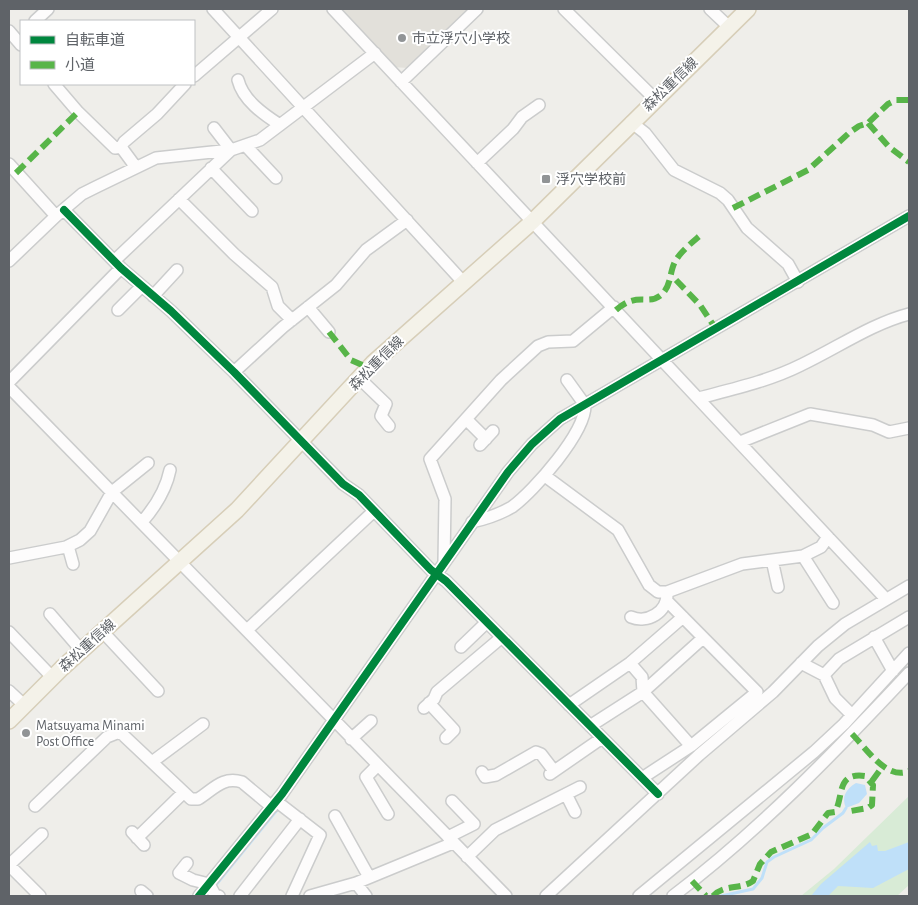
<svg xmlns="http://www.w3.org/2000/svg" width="918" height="905" viewBox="0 0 918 905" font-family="'Alegreya Sans','Noto Sans JP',sans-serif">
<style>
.education{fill:#e2e0da}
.green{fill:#d8ebd6}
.water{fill:#bfe0f9}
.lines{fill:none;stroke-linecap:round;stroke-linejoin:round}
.stream{stroke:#bfe0f9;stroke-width:3}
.minor-casing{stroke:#cbcccc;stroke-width:14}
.major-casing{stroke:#d7ceb8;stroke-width:18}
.minor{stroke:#fdfcfc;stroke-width:11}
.major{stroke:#f4f2e9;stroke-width:15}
.quiet{stroke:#58b549;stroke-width:6;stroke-dasharray:12 6;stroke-linecap:butt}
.cycleway-casing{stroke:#fff;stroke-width:11}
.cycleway{stroke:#00873e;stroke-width:8}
.poi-dot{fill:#919496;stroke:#fff;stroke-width:2}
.labels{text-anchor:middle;stroke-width:4;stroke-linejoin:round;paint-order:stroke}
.poi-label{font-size:14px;fill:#5f6368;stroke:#fff;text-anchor:start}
.street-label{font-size:14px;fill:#5f6368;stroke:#fff}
</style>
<rect width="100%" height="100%" fill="#efeeea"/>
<path class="education" d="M338,9H469L408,68L392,67Z"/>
<path class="green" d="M909,796V885L897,896H801L834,869Z"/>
<path class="water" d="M856,783L865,785L867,794L859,803L846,808C841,797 846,789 856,783Z
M870,842L872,846L877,845L878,851H885L909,842V869L873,888L838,886L828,896H811L821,884Z"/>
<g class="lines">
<path class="stream" d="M215,886L277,810
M721,896L753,889L762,878L767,862L774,857L811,840L823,828L843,813L846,808"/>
<defs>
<path id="minor" d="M213,9L464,283
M333,9L886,599
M564,9L655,99
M710,9L729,27
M35,21L48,9
M9,31L21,45
M194,76L272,9
M238,80C243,100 263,114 280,125
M401,82L477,9
M54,84L78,112L115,148L121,147
M631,122L645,133L674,170L720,193L728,200L747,228L788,264L798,282
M246,146L276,178
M477,163L513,129L522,117L539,105
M9,164L56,216
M135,166L121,147L124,142L157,114L185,84
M211,168L252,211
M179,199L234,254L272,287L278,306L292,320
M64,210L121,268L171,311L234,372L343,484L359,495L431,570L446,581L658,794
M9,261L56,216L82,194L96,187L156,158L231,150L260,140L375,53
M114,261L231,150L214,128
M153,296L177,270
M308,307L329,332
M118,310L142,286
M234,372L283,327L336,285L366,250L407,220
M359,378L386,404L381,416L389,426
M9,382L121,268
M9,387L506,896
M699,398C733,389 769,381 801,365C837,348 871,324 909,314
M466,419L486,439
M740,442L810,414L873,425L889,432L909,428
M480,445L493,431
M545,476L618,530L649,585L658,592H667L742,564L803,556L821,547L828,537
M142,522C155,507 166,490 170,470
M472,522C485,519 500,514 512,507C534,491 586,432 585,405L567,380
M68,546L73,564
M803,556L833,603
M9,558L66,547L80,540L90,531L112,492L148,463
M772,560L778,587
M444,562L445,499L430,459L501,380L538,346L548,342L573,341L614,307
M50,614L81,650
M631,617C647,624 668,612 667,593
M247,630L374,511
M102,631L158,691
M9,632L52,677
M874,637L893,671
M461,647L487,622
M630,663L642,677L643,692
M801,663L824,675L839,659L909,617
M824,675L835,698L852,715
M9,691L24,705
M643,692L703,638
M429,703L454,730L446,738
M569,705L630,663L683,617
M424,708L434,699L437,692L502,637
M590,726L643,692L691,746
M351,739L371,721
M152,762L203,724
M377,766L366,777L388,814
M482,772L485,777L496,775L536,752L541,754L554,771
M550,774L602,738
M642,778L691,746L757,692L667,601
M566,794L575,812
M276,801L320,835L292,896
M35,806L107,737L117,733L122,734L191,799H198C213,790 222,776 242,782L272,807
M335,816L369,877
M132,832L144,845
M448,837L474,824L452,801
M137,838L183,793
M467,857L495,830L580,787
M187,863L179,873L193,880L209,884L215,895L219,896
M9,865L42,834
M9,865L40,896
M356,883L366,896
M141,891L147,896
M199,896L282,794L508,472L532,444L560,419L909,216
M240,896L300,819
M310,896L356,883L453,843
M546,896L699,755L773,692L818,646L845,624L909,586
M639,896L814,752L844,724L909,653
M673,896C760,830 835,752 909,673"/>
<path id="major" d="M9,721L62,668L237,510L373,363L532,222L748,9"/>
</defs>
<use href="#minor" class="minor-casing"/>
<use href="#major" class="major-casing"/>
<use href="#minor" class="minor"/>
<use href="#major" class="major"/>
<path class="quiet" d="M868,123L889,147L909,162
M16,173L78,112
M733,208L808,170L849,133L859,126L868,123L888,104L896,100H909
M676,280L700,305L716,329
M616,310C637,291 648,306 661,295C672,286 669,271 676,260C682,250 694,241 703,233
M329,332L351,360L369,368
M852,734C866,748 887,781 909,771
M872,781L883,766
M692,881L706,896
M713,896C724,884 740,890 753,881L760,864L771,852L812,834L828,813L835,812C844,796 836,772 865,776L873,785L872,805L868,808L851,811"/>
<defs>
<path id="cycleway" d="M64,210L121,268L171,311L234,372L343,484L359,495L431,570L446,581L658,794
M199,896L282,794L508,472L532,444L560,419L909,216"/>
</defs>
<use href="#cycleway" class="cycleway-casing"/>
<use href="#cycleway" class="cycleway"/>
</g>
<g class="poi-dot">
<circle cx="402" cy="38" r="5"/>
<rect x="541" y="174" width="10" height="10" rx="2.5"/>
<circle cx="26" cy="733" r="5"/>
</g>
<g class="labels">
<g class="poi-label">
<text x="412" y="43">市立浮穴小学校</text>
<text x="556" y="184">浮穴学校前</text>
<text x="36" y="730">Matsuyama Minami<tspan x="36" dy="16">Post Office</tspan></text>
</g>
<g class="street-label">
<text transform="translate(670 84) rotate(-44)" y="5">森松重信線</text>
<text transform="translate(376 363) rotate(-45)" y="5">森松重信線</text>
<text transform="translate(87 645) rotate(-42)" y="5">森松重信線</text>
</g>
</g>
<rect width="918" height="905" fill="none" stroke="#5f6368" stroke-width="20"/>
<rect x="20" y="20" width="175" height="65" fill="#ffffff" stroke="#bfc1c3"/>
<rect x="30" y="36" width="25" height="8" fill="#00873e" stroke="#bfc1c3"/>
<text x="65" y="45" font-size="15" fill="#5f6368">自転車道</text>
<rect x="30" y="61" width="25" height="8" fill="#58b549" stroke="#bfc1c3"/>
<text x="65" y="70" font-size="15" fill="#5f6368">小道</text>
</svg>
